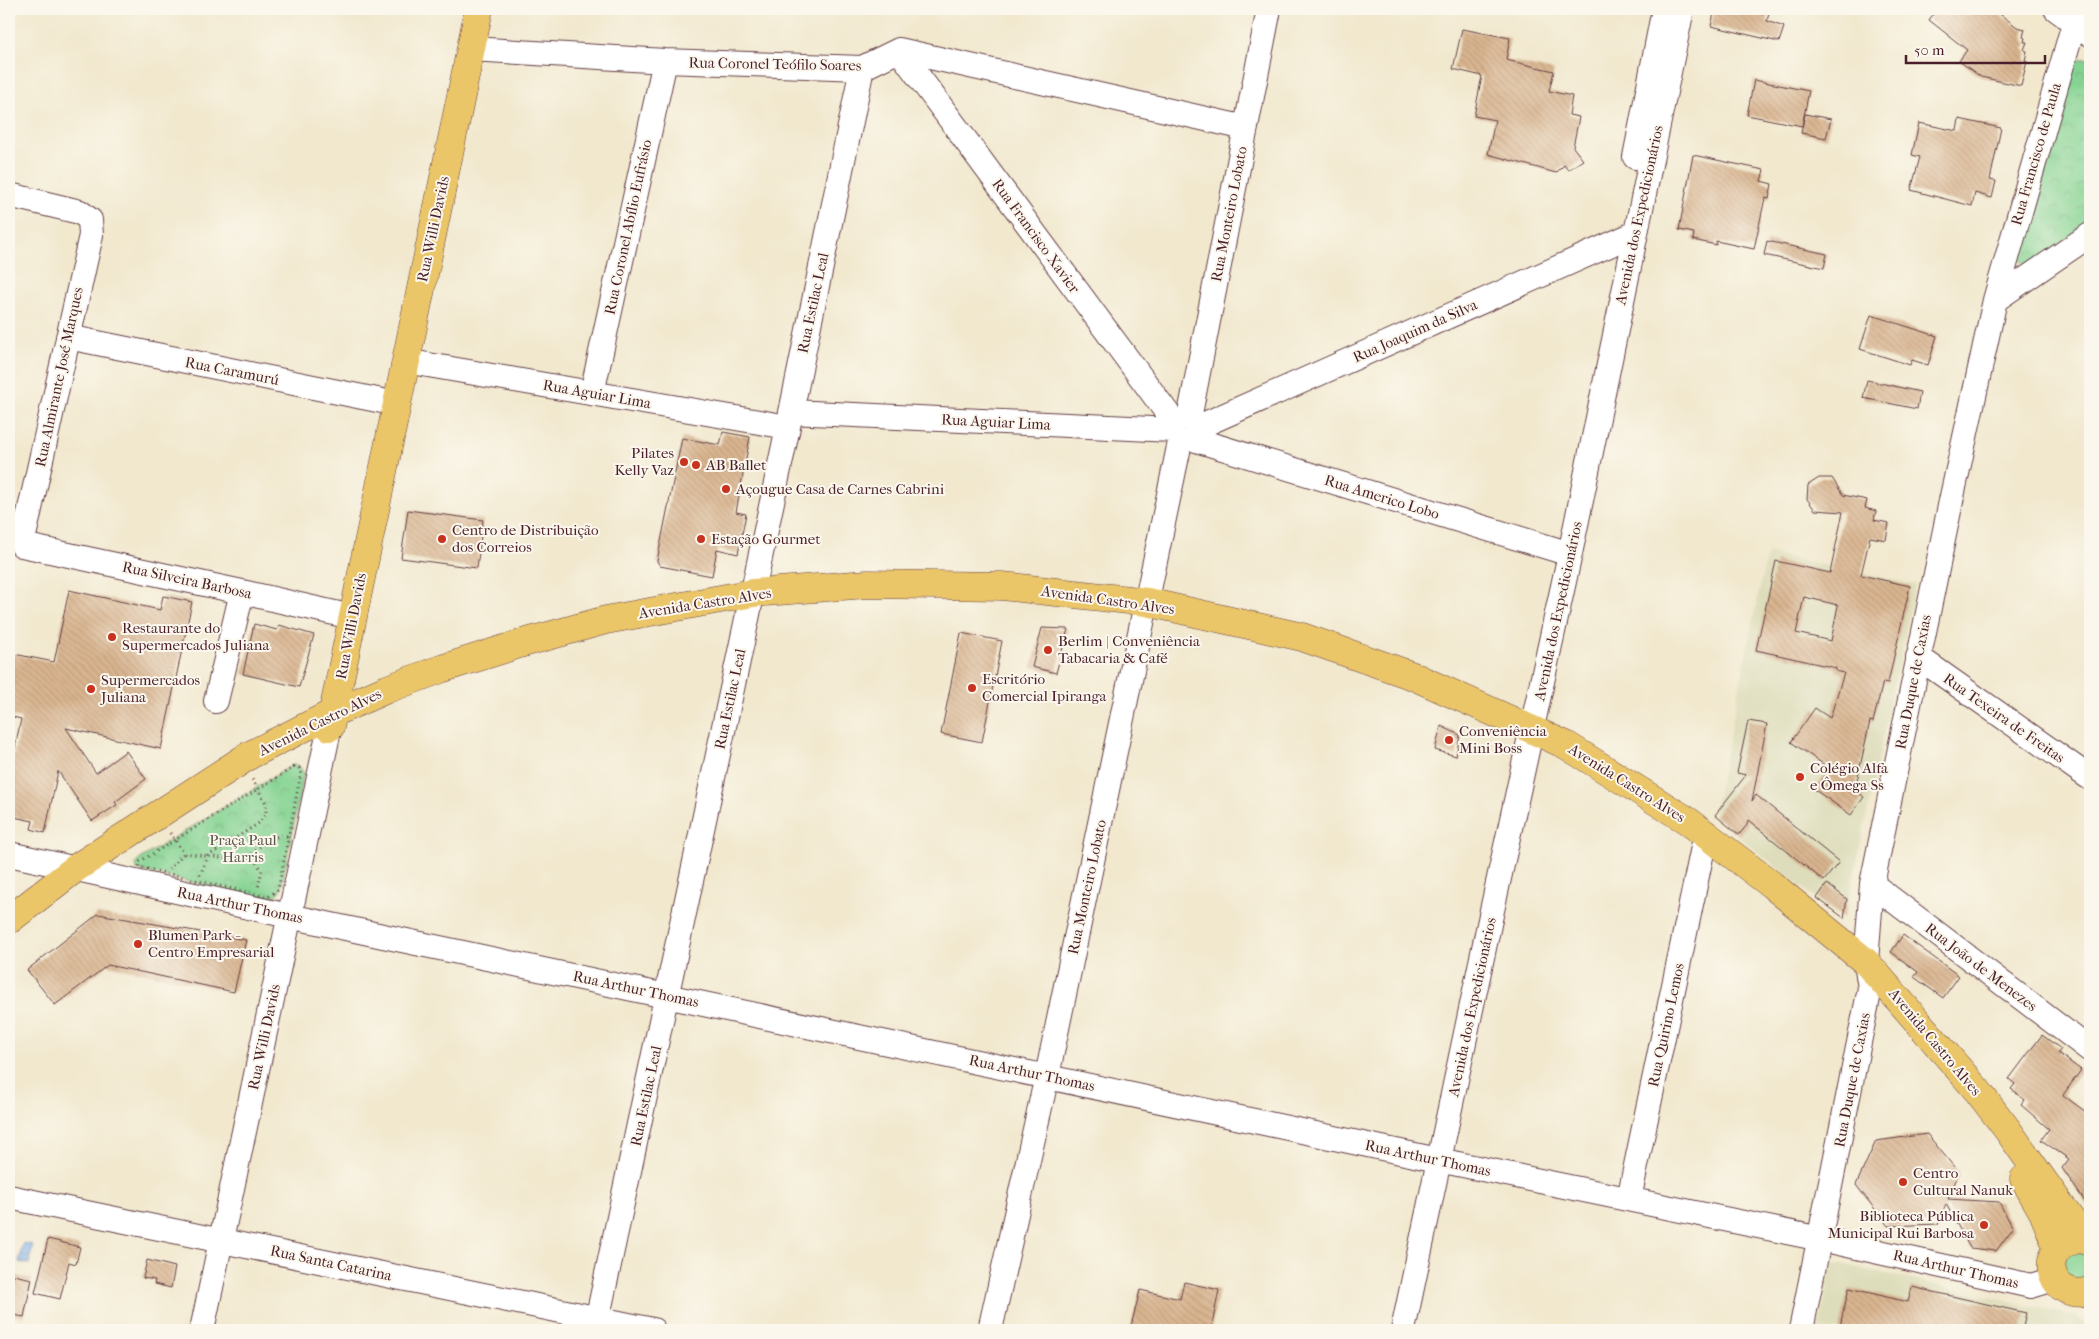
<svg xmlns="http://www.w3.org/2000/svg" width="2099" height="1339" viewBox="0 0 2099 1339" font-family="'IM FELL French Canon',serif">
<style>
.built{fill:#deddbb}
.green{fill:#84d392;stroke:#67795e}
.park{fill:url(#park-crowns);stroke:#67795e}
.water{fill:url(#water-ripples);stroke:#62668a}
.building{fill:url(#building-back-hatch);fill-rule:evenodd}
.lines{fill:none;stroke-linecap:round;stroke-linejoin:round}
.minor-casing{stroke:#633d43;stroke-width:26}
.major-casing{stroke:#633d43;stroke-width:29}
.path{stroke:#633d43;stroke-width:3;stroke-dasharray:1 4;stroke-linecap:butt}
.minor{stroke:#fff;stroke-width:24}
.major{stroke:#ebc669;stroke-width:28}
.poi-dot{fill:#c8321e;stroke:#fbf7ec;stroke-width:2}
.labels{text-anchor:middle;stroke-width:4;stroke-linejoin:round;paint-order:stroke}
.street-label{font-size:15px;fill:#4a1f2b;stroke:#fbf7ec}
.poi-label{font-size:15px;fill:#4a1f2b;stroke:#fbf7ec;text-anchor:start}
.park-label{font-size:15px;fill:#5b554a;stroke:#fbf7ec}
</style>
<defs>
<pattern id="park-crowns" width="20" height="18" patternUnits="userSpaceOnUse" patternTransform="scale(1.25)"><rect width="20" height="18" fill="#84d392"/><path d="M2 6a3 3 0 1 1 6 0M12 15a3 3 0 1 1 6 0" fill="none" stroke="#74b57e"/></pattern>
<pattern id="water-ripples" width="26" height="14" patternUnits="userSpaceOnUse" patternTransform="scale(1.25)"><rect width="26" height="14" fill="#7aaee8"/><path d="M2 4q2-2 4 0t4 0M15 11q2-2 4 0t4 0" fill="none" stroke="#668dbc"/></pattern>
<pattern id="building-back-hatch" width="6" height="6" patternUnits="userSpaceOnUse" patternTransform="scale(1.25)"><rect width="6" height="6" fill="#d9b590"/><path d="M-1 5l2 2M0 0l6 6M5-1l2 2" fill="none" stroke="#bc9b7c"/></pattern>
</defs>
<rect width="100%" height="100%" fill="#fbf7ec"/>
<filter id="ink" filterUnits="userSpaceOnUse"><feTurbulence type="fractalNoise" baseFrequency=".02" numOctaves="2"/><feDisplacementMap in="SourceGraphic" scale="10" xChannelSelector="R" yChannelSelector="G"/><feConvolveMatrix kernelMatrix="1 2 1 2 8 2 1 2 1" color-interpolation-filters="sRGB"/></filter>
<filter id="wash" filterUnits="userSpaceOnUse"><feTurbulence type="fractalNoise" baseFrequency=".0096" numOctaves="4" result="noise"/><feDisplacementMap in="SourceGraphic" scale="20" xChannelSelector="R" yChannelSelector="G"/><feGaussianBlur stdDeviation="1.12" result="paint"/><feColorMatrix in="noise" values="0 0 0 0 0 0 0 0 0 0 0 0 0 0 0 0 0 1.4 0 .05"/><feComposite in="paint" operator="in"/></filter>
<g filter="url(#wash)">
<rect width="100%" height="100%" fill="#f1e8ce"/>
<path class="built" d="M1767,553L1915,585L1846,913L1838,916L1713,816Z
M1833,1262L2075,1316L2090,1326V1330H1818Z"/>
<path class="green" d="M2073,1250L2084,1253L2090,1259V1282L2079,1285L2064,1272V1255Z"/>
<path class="park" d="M2081,59H2090V222L2032,264L2027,265L2018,259L2074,63Z
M293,765H298L304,773L281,888C278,896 275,898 267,899L137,870L136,863L143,857Z"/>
<path class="water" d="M23,1243L33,1245L29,1264L19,1262Z"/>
<g id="blocks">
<path class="building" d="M1715,9H1770L1767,21L1784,27L1779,42L1711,26Z
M1937,9H1993L2017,27L2025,29L2023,37L2025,38L2024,42H2027L2024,50L2027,51L2025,61H2027L2021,86L1981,77L1959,61L1967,50L1929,20Z
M1462,29L1510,38L1506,60L1554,71L1549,91L1572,96L1569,115L1579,117L1573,147L1583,160L1568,170L1564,165L1556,173L1488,154L1495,120L1474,116L1482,76L1453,69Z
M1754,80L1809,91L1802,126L1747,115Z
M1805,114L1831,119L1826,138L1801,133Z
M1959,119L2001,128L1990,180L1996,181L1992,198L1975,193L1972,206L1911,190L1920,157L1912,155L1919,123L1957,131Z
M1693,155L1764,170L1761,181L1772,184L1769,199L1765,198L1754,249L1716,241V245L1693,240L1694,233L1679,230Z
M1767,241L1827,254L1824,268L1764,255Z
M1871,315L1937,336L1928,365L1912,360L1910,365L1860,349Z
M1867,380L1920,392L1917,409L1863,398Z
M723,432L750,437L736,512L746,514L738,554L717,549L712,576L660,566L657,561L682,438L720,445Z
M1819,478H1832L1843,495L1867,500L1865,508L1876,511L1874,520L1889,523L1886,540L1870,537L1861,575L1910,586L1888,683L1883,682L1873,722L1870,721L1855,790L1864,797L1851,815L1815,790L1829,768L1791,742L1815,708L1830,718L1844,673L1836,671V668L1756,650L1776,561L1830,573L1843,512L1815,510L1807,499L1808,485ZM1804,597L1838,605L1831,641L1796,633Z
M408,510L483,520L477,568L401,558Z
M69,590L160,610L163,596L192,602L161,749L66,728L96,773L126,751L146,779L115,802L117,805L92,821L58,771L45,833L31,829L33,821L9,816V776L21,719L9,716V653L54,662Z
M254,624L277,630L279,625L314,635L299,687L243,674Z
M1042,628L1068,629L1056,673L1032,667Z
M961,633L1002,641L982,742L941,734Z
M1748,721L1767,724L1752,801L1756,795L1839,862L1824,881L1748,820L1747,825L1739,835L1715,815L1746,775L1737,773Z
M1441,726L1460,735L1456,756L1435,750Z
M1827,884L1847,899L1844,918L1817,898Z
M98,914L246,940L234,992L108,965L55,1005L27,970Z
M1903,935L1959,976L1943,998L1914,977L1918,972L1891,952Z
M2042,1035L2061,1049L2058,1053L2081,1070L2063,1095L2090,1115V1209L2062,1168L2069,1159L2041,1140L2049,1129L2021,1105L2025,1100L2011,1089L2015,1084L2009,1079Z
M1927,1134L1959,1173L1948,1199L1999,1202L2013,1228L1996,1251L1970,1248L1946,1204L1938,1224L1888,1226L1856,1185L1876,1141Z
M48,1239L80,1247L76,1264L69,1262L60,1299L35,1293Z
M147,1260L175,1267L171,1288L154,1284L155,1280L143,1278Z
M9,1274L32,1279L24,1317L9,1314Z
M1184,1282L1219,1290L1211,1330H1130L1140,1290L1180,1299Z
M1912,1287L2026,1313L2022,1330H1839L1849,1288L1908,1302Z"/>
</g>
</g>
<g filter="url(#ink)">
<use href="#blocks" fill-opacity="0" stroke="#633d43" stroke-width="1"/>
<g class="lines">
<defs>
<path id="minor" d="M2056,9L2090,34
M471,49L665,61L862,68L899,50L1246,128
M899,50L1174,422
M1635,157L1664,9
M9,195L80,212L90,220L91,235L22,545L242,592L352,617
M1995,300L2090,235
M68,337L397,404
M405,361L788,427
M592,393L665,61
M791,412L1172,430
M1189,419L1269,9
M1196,428L1634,234
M1193,439L1570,554
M1918,657L2090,778
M216,701L242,592
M9,854L289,916L1424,1157L1821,1239L2031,1286L2054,1279
M1872,884L2090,1050
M9,1197L653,1330
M1629,1199L1706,833
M202,1330L329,730
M595,1330L788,427L862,68
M990,1330L1047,1076L1180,442
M1403,1330L1491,915L1570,554L1682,9
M1801,1330L1870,988L1866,962L1872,884L1951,501L1995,300L2078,9"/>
<path id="major" d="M330,727L479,9
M9,920L76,868L250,755L333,713L387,689L441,669L523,643L606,620L753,593L867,584L1002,586L1147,602L1302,637L1413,676L1566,745L1688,821L1772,885L1866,962L1977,1090L2007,1129L2086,1241
M2024,1179L2043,1212L2058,1249
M2072,1241C2036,1252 2051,1302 2090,1291"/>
</defs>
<use href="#minor" class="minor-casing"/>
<use href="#major" class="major-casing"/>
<path class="path" d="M294,767L299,768L301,773L278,890L268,897L139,867V862Z
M170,833L184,853L243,861C257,851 269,834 287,836
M248,857L256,862L262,870L258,888
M169,869L184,853
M200,875L208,856L259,823L266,814V803L252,779"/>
<use href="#minor" class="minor"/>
<use href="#major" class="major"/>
</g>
</g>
<g class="poi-dot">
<circle cx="684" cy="462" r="5"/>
<circle cx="696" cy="465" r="5"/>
<circle cx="726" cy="489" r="5"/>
<circle cx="442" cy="539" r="5"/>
<circle cx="701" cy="539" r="5"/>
<circle cx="112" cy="637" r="5"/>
<circle cx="1048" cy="650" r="5"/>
<circle cx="972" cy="688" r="5"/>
<circle cx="91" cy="689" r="5"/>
<circle cx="1449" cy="740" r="5"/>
<circle cx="1800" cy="777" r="5"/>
<circle cx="138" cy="944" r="5"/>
<circle cx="1903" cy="1182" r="5"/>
<circle cx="1984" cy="1225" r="5"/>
</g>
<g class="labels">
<g class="street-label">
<text transform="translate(775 64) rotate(1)" y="5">Rua Coronel Teófilo Soares</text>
<text transform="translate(2036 154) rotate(-74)" y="5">Rua Francisco de Paula</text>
<text transform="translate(1229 214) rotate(-79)" y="5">Rua Monteiro Lobato</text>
<text transform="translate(1639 215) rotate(-78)" y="5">Avenida dos Expedicionários</text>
<text transform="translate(628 227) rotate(-78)" y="5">Rua Coronel Abílio Eufrásio</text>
<text transform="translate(433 229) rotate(-78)" y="5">Rua Willi Davids</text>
<text transform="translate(1036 236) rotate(54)" y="5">Rua Francisco Xavier</text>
<text transform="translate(813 303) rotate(-78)" y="5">Rua Estilac Leal</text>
<text transform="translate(1415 331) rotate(-24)" y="5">Rua Joaquim da Silva</text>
<text transform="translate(232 371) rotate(11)" y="5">Rua Caramurú</text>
<text transform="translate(59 377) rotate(-78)" y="5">Rua Almirante José Marques</text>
<text transform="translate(597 394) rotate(10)" y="5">Rua Aguiar Lima</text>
<text transform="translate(996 422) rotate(3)" y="5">Rua Aguiar Lima</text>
<text transform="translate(1382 497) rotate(17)" y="5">Rua Americo Lobo</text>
<text transform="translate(187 580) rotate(12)" y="5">Rua Silveira Barbosa</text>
<text transform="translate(1108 600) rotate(8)" y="5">Avenida Castro Alves</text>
<text transform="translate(705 603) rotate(-9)" y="5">Avenida Castro Alves</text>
<text transform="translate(1558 611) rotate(-78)" y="5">Avenida dos Expedicionários</text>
<text transform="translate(351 626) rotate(-79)" y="5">Rua Willi Davids</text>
<text transform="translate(1913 682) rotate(-79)" y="5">Rua Duque de Caxias</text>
<text transform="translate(730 699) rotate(-78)" y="5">Rua Estilac Leal</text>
<text transform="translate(2004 718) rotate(35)" y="5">Rua Texeira de Freitas</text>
<text transform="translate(320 722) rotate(-26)" y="5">Avenida Castro Alves</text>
<text transform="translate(1627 783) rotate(32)" y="5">Avenida Castro Alves</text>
<text transform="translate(1087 887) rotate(-78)" y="5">Rua Monteiro Lobato</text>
<text transform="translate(240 905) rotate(12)" y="5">Rua Arthur Thomas</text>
<text transform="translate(1981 967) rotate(37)" y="5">Rua João de Menezes</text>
<text transform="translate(636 989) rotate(12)" y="5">Rua Arthur Thomas</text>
<text transform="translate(1472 1007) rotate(-78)" y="5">Avenida dos Expedicionários</text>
<text transform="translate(1666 1025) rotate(-78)" y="5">Rua Quirino Lemos</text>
<text transform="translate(264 1037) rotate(-78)" y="5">Rua Willi Davids</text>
<text transform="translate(1935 1042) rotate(50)" y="5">Avenida Castro Alves</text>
<text transform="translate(1032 1073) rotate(12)" y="5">Rua Arthur Thomas</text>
<text transform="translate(1852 1080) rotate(-79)" y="5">Rua Duque de Caxias</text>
<text transform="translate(646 1096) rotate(-78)" y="5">Rua Estilac Leal</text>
<text transform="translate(1428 1158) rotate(12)" y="5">Rua Arthur Thomas</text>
<text transform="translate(331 1263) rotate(12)" y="5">Rua Santa Catarina</text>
<text transform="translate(1956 1269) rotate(13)" y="5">Rua Arthur Thomas</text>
</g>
<g class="poi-label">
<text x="674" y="458" text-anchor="end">Pilates<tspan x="674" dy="17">Kelly Vaz</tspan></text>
<text x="706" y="470">AB Ballet</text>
<text x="736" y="494">Açougue Casa de Carnes Cabrini</text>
<text x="452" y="535">Centro de Distribuição<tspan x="452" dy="17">dos Correios</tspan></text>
<text x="711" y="544">Estação Gourmet</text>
<text x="122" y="633">Restaurante do<tspan x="122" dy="17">Supermercados Juliana</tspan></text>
<text x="1058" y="646">Berlim | Conveniência<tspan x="1058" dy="17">Tabacaria &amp; Café</tspan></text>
<text x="982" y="684">Escritório<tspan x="982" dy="17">Comercial Ipiranga</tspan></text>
<text x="101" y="685">Supermercados<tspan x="101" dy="17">Juliana</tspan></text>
<text x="1459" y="736">Conveniência<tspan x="1459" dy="17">Mini Boss</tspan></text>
<text x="1810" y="773">Colégio Alfa<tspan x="1810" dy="17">e Ômega Ss</tspan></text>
<text x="148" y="940">Blumen Park -<tspan x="148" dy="17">Centro Empresarial</tspan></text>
<text x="1913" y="1178">Centro<tspan x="1913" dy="17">Cultural Nanuk</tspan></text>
<text x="1974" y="1221" text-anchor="end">Biblioteca Pública<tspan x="1974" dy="17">Municipal Rui Barbosa</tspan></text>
</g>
<g class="park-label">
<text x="243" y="845">Praça Paul<tspan x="243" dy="17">Harris</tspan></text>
</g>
</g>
<rect width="2099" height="1339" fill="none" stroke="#fbf7ec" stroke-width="30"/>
<path d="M1906 55v8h139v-8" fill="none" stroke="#4a1f2b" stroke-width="2.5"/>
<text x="1914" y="55" font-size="15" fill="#4a1f2b" stroke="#fbf7ec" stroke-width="4" paint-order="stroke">50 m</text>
</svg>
